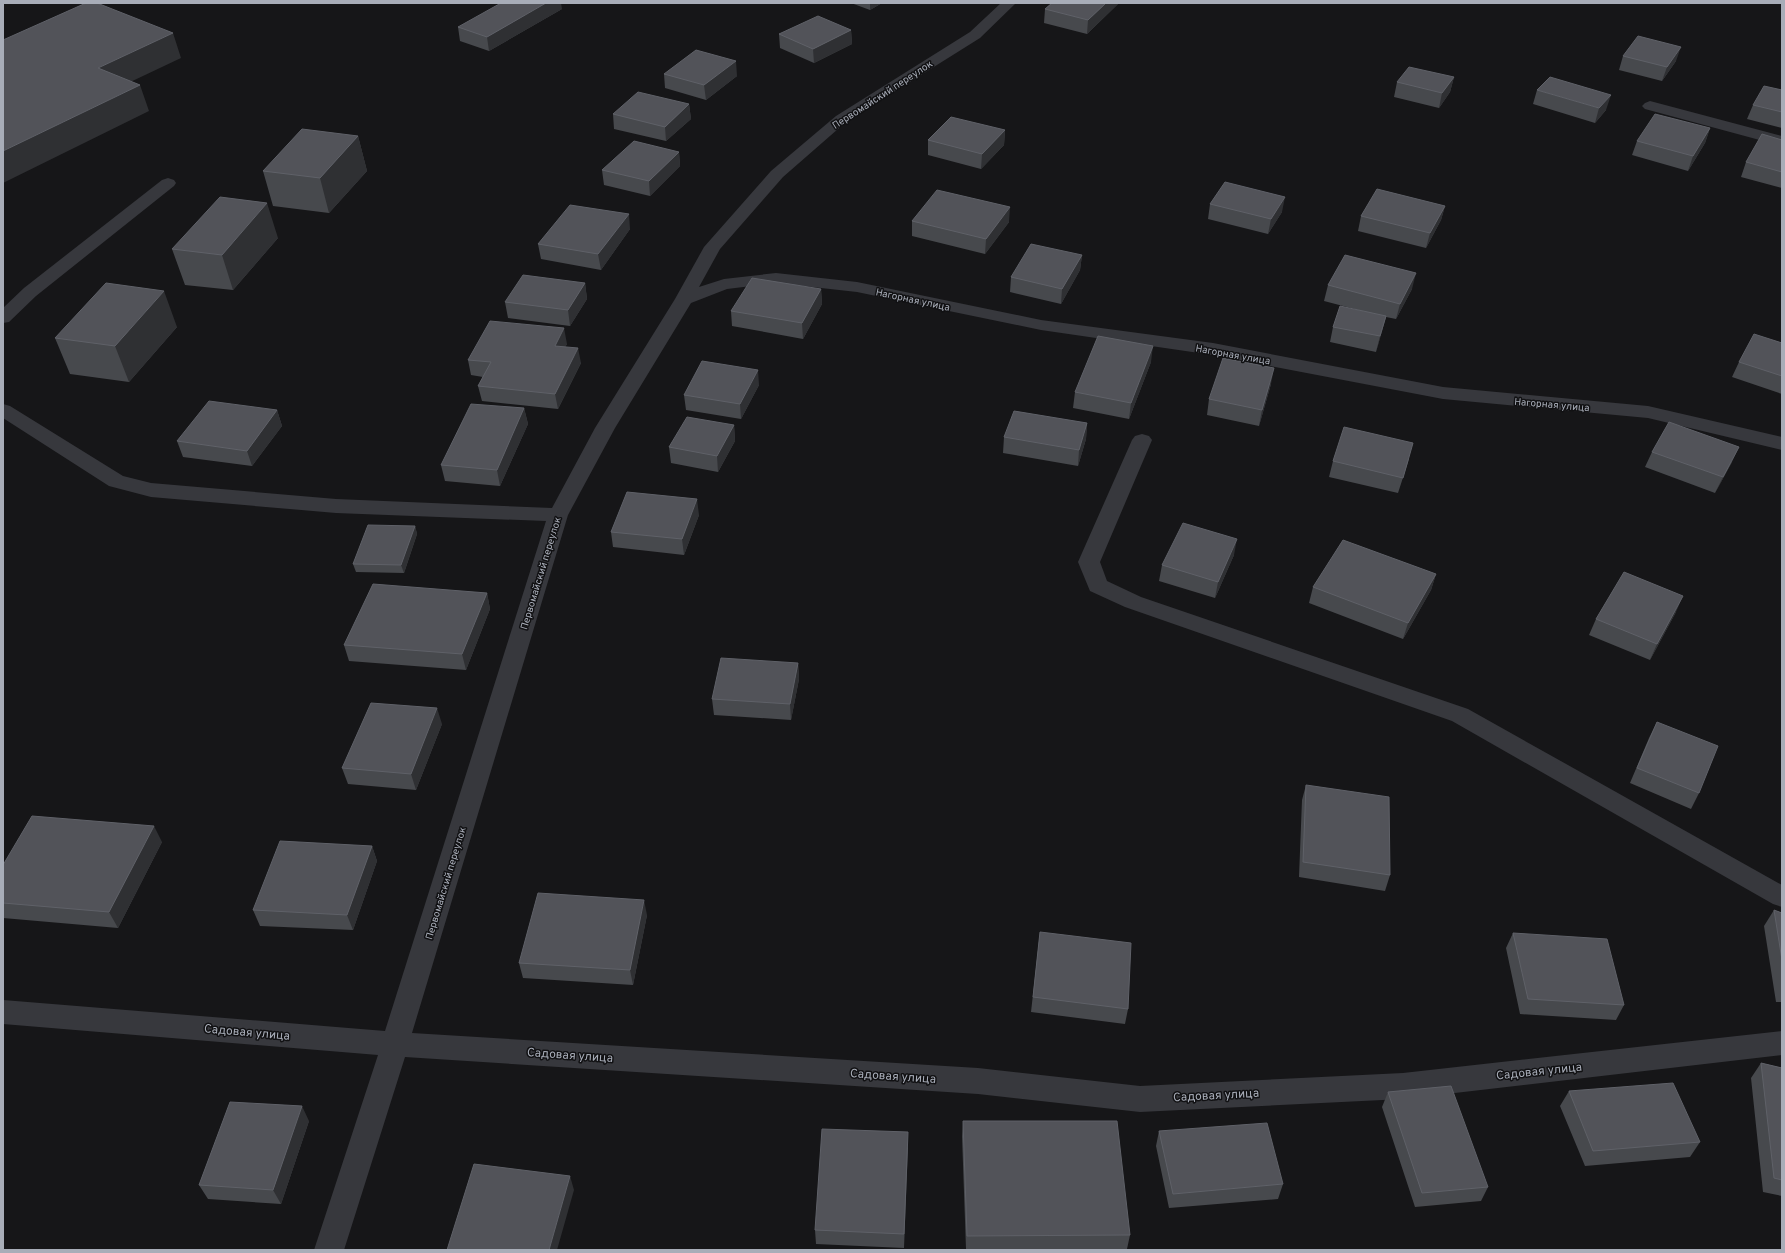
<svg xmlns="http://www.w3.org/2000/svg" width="1785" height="1253" viewBox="0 0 1785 1253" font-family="Overpass,sans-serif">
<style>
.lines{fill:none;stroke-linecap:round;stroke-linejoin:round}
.street{fill:#37383d;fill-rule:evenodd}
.wall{fill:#47494d}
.shaded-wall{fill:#2f3033}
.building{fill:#525359;stroke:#5f6168}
.labels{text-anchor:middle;stroke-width:3;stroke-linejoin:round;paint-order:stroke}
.street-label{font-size:10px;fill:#a8adb8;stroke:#111113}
.near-street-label{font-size:12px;fill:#a8adb8;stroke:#111113}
</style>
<rect width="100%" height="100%" fill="#161618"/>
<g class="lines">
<path class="street" d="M1001,3H1016L980,38L846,122L783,177L720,249L699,287L724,279L776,273L857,282L1041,320L1213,343L1443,387L1648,406L1782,437V450L1648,418L1443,399L1213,355L1041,330L857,292L776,283L727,289L691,303L615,428L568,515L412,1033L978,1068L1140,1086L1403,1073L1782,1031V1055L1403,1099L1140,1112L978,1094L405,1057L344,1250H314L378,1055L3,1024V1000L385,1031L546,521L336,513L151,497L109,486L3,418V404L10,406L123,476L151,483L336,499L552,508L595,428L675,299L704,247L771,171L836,116L970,32Z
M1650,101L1782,136V146L1645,109L1642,106L1645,103Z
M168,178L174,180L176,183L174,186L36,296L9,322L3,323V308L24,288L162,180Z
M1142,434L1149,436L1152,440L1100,562L1107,581L1141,597L1468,709L1782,885V907L1773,904L1452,721L1125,607L1090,591L1078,562L1132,440L1135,436Z"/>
</g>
<path class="wall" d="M851,3H882L870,10Z
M1052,3H1119L1087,34L1044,23L1045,9Z
M562,9L489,51L460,41L458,27Z
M851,30L852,44L814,63L780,48L779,34Z
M1623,56L1676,61L1662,81L1619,70Z
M664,74L737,76L706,100L665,88Z
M1454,77L1450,92L1439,108L1394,97L1397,82Z
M1537,90L1606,110L1595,123L1533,104Z
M1782,90V128L1747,119L1753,105Z
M689,104L691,119L666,141L614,129L613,114Z
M1710,128L1705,143L1688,171L1632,155L1637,141Z
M1005,130L1004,145L981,169L928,155V140Z
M358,136L367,171L329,213L273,206L263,171Z
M1782,140V188L1741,177L1746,162Z
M679,152L680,166L650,196L604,185L602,170Z
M1210,204L1282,212L1268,234L1208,219Z
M1445,206L1441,220L1426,248L1358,231L1361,216Z
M912,221L1009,222L985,254L912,236Z
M630,229L601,270L541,259L538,244Z
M278,238L233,290L185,285L172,249Z
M1082,255L1080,270L1061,304L1010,292L1011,277Z
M585,283L587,299L570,326L508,318L505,302Z
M1328,285L1412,289L1396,319L1386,317L1376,352L1330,342L1333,327L1366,312L1324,301Z
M821,289L822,304L803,339L732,326L731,311Z
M177,327L129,382L70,374L55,338Z
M1782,343V394L1732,377L1739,362Z
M567,344L565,347L581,363L558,409L482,401L478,386L483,377L471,375L468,360Z
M1151,362L1129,419L1073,408L1075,392Z
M1271,384L1259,426L1207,415L1209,399Z
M759,385L741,419L686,410L684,395Z
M524,408L528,424L500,486L445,481L441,465Z
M277,410L282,426L252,466L183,457L177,441Z
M1087,423L1086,439L1078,466L1003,453L1004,437Z
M734,425L735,441L718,472L671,463L669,447Z
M1652,452L1732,462L1715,493L1645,467Z
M1409,459L1398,493L1329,477L1333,461Z
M699,515L684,555L613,547L611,532Z
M415,526L417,534L404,573L356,572L353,564Z
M1234,555L1215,598L1159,581L1162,565Z
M1436,574L1431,590L1403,639L1309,603L1313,587Z
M487,593L490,609L466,670L349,661L344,645Z
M1676,612L1650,660L1589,635L1596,619Z
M798,663L799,679L791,720L714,715L712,699Z
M1657,722L1699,793L1691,809L1630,783L1649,738Z
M442,724L416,790L348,784L342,768Z
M1306,785L1390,875L1385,891L1299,877L1302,800Z
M162,842L118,928L3,918V865Z
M372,846L377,861L353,930L260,926L253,910Z
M1774,910L1782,913V1002H1776L1764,926Z
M647,915L633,985L523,978L519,963Z
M1040,932L1128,1009L1125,1024L1031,1012Z
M1513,933L1624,1005L1616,1020L1520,1014L1506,948Z
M1761,1063L1782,1068V1196L1763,1192L1751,1078Z
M1569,1091L1700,1142L1690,1157L1585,1166L1560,1106Z
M1388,1092L1488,1187L1481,1201L1415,1207L1382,1107Z
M309,1121L281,1204L208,1199L199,1185Z
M963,1121L1130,1235L1127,1249H966L962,1136Z
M1159,1131L1283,1184L1278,1199L1169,1208L1156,1146Z
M908,1147L904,1248L816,1244L815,1230Z"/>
<path class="shaded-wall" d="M546,3H561L562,9L489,51L487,37Z
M870,3H882L870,10Z
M1106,3H1119L1087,34L1088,20Z
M851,30L852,44L814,63L813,49Z
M173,33L181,58L107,93L98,68Z
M1681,47L1676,61L1662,81L1667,67Z
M736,61L737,76L706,100L704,85Z
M1454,77L1450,92L1439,108L1442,93Z
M140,85L149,111L3,183V151Z
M1611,95L1606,110L1595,123L1599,108Z
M689,104L691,119L666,141L665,127Z
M1710,128L1705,143L1688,171L1693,156Z
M1005,130L1004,145L981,169L982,154Z
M358,136L367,171L329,213L320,178Z
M679,152L680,166L650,196L649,181Z
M1285,197L1282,212L1268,234L1271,219Z
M267,203L278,238L233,290L222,255Z
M1445,206L1441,220L1426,248L1430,233Z
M1010,207L1009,222L985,254L986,239Z
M629,214L630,229L601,270L598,254Z
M1082,255L1080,270L1061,304L1062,289Z
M1416,273L1412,289L1396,319L1400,304Z
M585,283L587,299L570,326L568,310Z
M821,289L822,304L803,339L802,323Z
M164,291L177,327L129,382L115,346Z
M1386,316L1382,331L1376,352L1380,336Z
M564,328L567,344L558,361L555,346Z
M1153,346L1151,362L1129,419L1131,403Z
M578,348L581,363L558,409L555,394Z
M1274,368L1271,384L1259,426L1262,410Z
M758,370L759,385L741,419L740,404Z
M524,408L528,424L500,486L497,470Z
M277,410L282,426L252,466L247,451Z
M1087,423L1086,439L1078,466L1079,450Z
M734,425L735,441L718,472L717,456Z
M1739,447L1732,462L1715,493L1723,477Z
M697,499L699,515L684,555L682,539Z
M415,526L417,534L404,573L401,565Z
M1237,539L1234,555L1215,598L1218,582Z
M1436,574L1431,590L1403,639L1408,623Z
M487,593L490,609L466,670L462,654Z
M1683,596L1676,612L1650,660L1657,644Z
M798,663L799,679L791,720L790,704Z
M437,708L442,724L416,790L411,774Z
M154,826L162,842L118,928L109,912Z
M372,846L377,861L353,930L347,915Z
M644,900L647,915L633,985L630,970Z
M302,1106L309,1121L281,1204L273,1190Z
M570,1176L574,1190L557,1250H549Z"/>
<path class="building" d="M86,3H97L173,33L98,68L140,85L3,151V40Z
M501,3H546L487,37L458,27Z
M1052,3H1106L1088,20L1045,9Z
M818,16L851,30L813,49L779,34Z
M1638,36L1681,47L1667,67L1623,56Z
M696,50L736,61L704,85L664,74Z
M1409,67L1454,77L1442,93L1397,82Z
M1550,77L1611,95L1599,108L1537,90Z
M1764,86L1782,90V112L1753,105Z
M638,92L689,104L665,127L613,114Z
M1655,114L1710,128L1693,156L1637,141Z
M951,117L1005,130L982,154L928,140Z
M302,129L358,136L320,178L263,171Z
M1762,134L1782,140V172L1746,162Z
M634,141L679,152L649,181L602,170Z
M1225,182L1285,197L1271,219L1210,204Z
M1377,189L1445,206L1430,233L1361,216Z
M937,190L1010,207L986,239L912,221Z
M220,197L267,203L222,255L172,249Z
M570,205L629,214L598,254L538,244Z
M1031,244L1082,255L1062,289L1011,277Z
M1345,255L1416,273L1400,304L1328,285Z
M523,275L585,283L568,310L505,302Z
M752,278L821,289L802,323L731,311Z
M106,283L164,291L115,346L55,338Z
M1340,306L1386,316L1380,336L1333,327Z
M490,321L564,328L555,346L578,348L555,394L478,386L491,362L468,360Z
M1754,334L1782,343V376L1739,362Z
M1098,336L1153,346L1131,403L1075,392Z
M1223,358L1274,368L1262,410L1209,399Z
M702,361L758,370L740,404L684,395Z
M209,401L277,410L247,451L177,441Z
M471,404L524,408L497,470L441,465Z
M1014,411L1087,423L1079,450L1004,437Z
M687,417L734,425L717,456L669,447Z
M1669,422L1739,447L1723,477L1652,452Z
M1344,427L1413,443L1403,478L1333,461Z
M627,492L697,499L682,539L611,532Z
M1183,523L1237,539L1218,582L1162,565Z
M368,525L415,526L401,565L353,564Z
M1343,540L1436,574L1408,623L1313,587Z
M1624,572L1683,596L1657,644L1596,619Z
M373,584L487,593L462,654L344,645Z
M721,658L798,663L790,704L712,699Z
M371,703L437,708L411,774L342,768Z
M1657,722L1718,746L1699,793L1637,768Z
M1306,785L1389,797L1390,875L1303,862Z
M32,816L154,826L109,912L3,903V865Z
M280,841L372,846L347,915L253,910Z
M538,893L644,900L630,970L519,963Z
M1774,910L1782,913V960Z
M1040,932L1131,943L1128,1009L1033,997Z
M1513,933L1607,939L1624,1005L1528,999Z
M1761,1063L1782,1068V1180L1774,1178Z
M1673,1083L1700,1142L1593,1151L1569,1091Z
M1451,1086L1488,1187L1422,1193L1388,1092Z
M230,1102L302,1106L273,1190L199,1185Z
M963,1121H1117L1130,1235L967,1236Z
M1267,1123L1283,1184L1173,1194L1159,1131Z
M822,1129L908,1132L904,1234L815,1230Z
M474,1164L570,1176L549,1250H447Z"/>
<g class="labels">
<g class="street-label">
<text transform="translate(882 94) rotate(-33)" y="4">Первомайский переулок</text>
<text transform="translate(913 299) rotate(12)" y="4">Нагорная улица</text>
<text transform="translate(1233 354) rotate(10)" y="4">Нагорная улица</text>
<text transform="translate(1552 404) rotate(5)" y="4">Нагорная улица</text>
<text transform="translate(540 573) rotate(-73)" y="4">Первомайский переулок</text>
<text transform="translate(445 883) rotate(-73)" y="4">Первомайский переулок</text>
</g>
<g class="near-street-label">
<text transform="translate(247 1032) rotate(5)" y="4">Садовая улица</text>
<text transform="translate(570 1055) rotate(4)" y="4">Садовая улица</text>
<text transform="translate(1539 1071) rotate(-6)" y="4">Садовая улица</text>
<text transform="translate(893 1076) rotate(4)" y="4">Садовая улица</text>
<text transform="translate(1216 1095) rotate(-3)" y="4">Садовая улица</text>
</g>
</g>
<rect width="1785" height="1253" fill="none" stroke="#a8adb8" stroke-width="8"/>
</svg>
